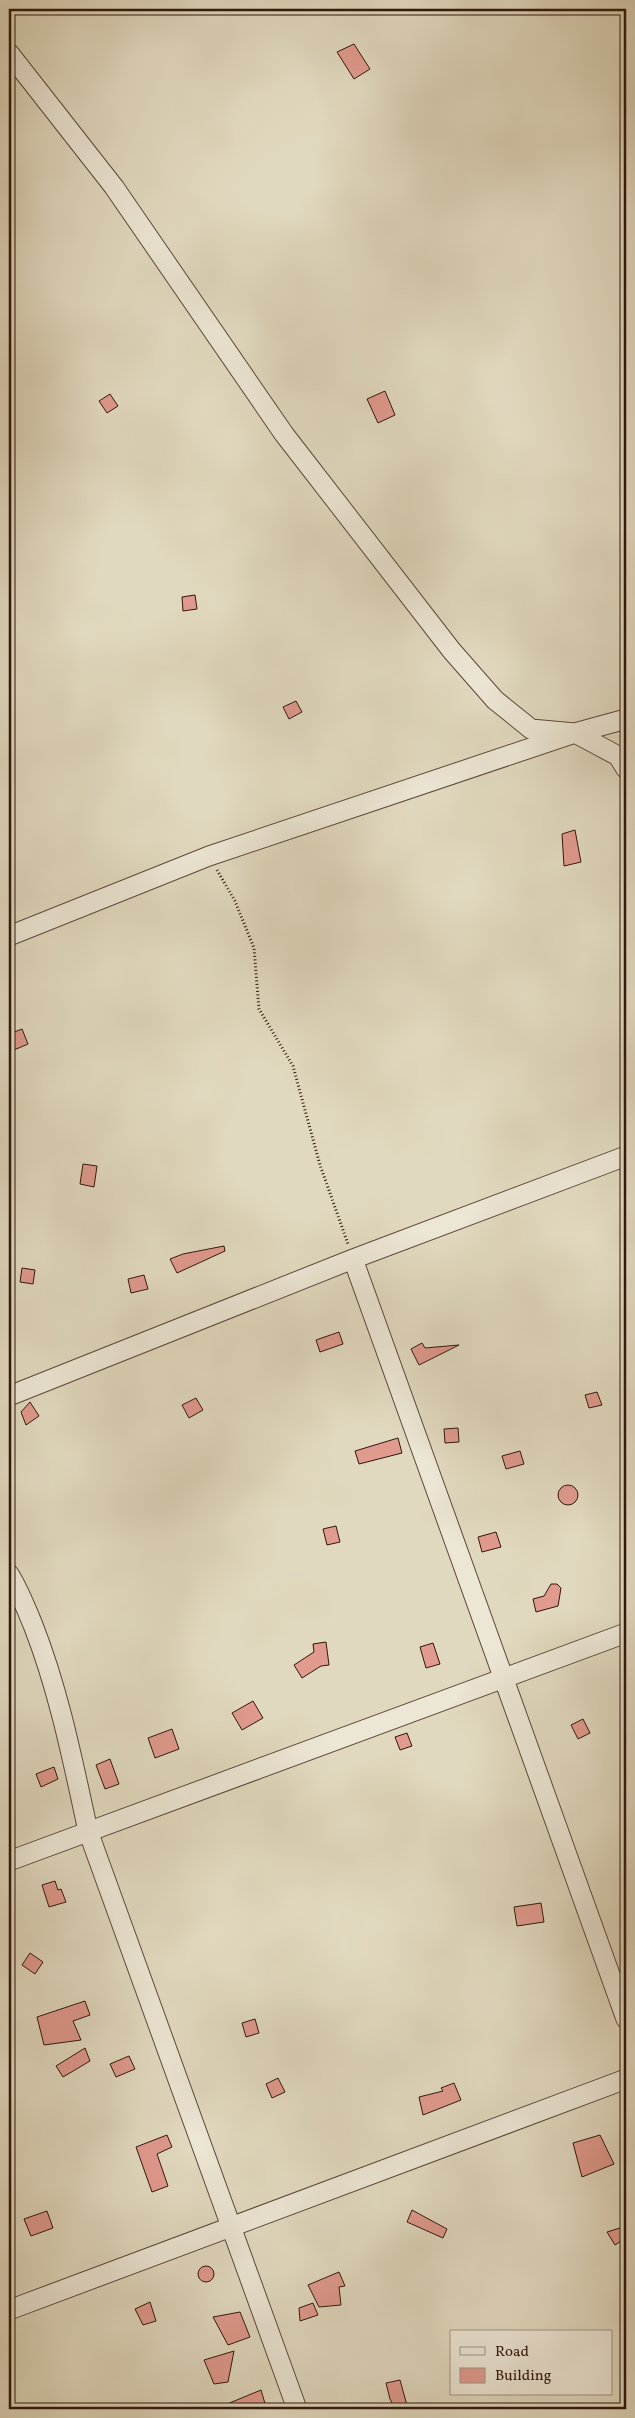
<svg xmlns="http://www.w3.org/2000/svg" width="635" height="2418" viewBox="0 0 635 2418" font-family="Vollkorn,serif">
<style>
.building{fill:#e09a8e;stroke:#2f170c}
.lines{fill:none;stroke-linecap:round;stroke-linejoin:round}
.street-casing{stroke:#5c4839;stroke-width:21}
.path{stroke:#2f170c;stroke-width:3;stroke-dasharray:1 2.5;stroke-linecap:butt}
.street{stroke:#ece6d5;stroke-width:19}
</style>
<rect width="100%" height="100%" fill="#e1d9bf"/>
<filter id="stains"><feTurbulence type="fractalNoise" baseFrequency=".004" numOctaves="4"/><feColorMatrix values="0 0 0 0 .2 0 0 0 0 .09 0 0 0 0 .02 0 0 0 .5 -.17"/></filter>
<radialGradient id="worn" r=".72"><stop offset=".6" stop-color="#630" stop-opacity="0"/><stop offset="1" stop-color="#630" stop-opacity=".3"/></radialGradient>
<path class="building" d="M354,44L370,69L354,79L337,52Z
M385,391L395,415L378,423L367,399Z
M110,394L118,406L107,413L99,401Z
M195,595L197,609L183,611L182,597Z
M296,701L302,712L289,719L283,707Z
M575,830L581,862L564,866L562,834Z
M22,1029L28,1044L14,1050L9,1034Z
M83,1164L97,1166L94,1187L80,1184Z
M224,1246L225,1251L177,1273L170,1259L183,1254Z
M22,1268L35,1270L33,1284L20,1282Z
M144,1275L148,1289L131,1293L128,1279Z
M339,1332L343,1344L320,1352L316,1340Z
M422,1343L425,1348L459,1345L419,1365L411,1349Z
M597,1392L602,1405L589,1408L585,1395Z
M196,1398L203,1410L189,1418L182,1405Z
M30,1402L39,1416L26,1425L21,1412Z
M458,1428L459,1442L445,1443L444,1429Z
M398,1438L402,1453L359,1464L355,1451Z
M520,1451L524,1464L506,1469L502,1456Z
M558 1495a10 10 0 1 1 20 0a10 10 0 1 1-20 0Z
M336,1526L340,1542L327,1545L323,1529Z
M496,1532L501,1547L482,1552L478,1537Z
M551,1584H557L561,1588L558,1606L536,1612L533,1599L544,1596Z
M326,1642L329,1665L321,1666L302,1678L294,1665L314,1652L313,1644Z
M433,1643L440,1664L426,1668L420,1647Z
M253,1701L263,1718L242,1730L232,1713Z
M583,1719L590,1733L578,1739L571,1725Z
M172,1729L179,1749L155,1758L148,1738Z
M407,1733L412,1746L400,1750L395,1737Z
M110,1759L119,1784L105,1789L96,1765Z
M54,1767L58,1779L41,1787L36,1774Z
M55,1881L58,1890L61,1889L66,1902L49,1907L42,1885Z
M541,1903L544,1922L517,1926L514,1907Z
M30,1953L43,1962L35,1974L22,1965Z
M85,2001L90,2015L73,2021L81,2040L44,2045L37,2017Z
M255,2019L259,2033L246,2037L242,2023Z
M85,2048L90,2061L63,2077L56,2066Z
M129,2056L135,2069L116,2077L110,2064Z
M278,2078L285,2092L272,2098L266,2084Z
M454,2083L461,2100L423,2115L419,2097L443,2091L441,2088Z
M167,2135L172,2147L157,2154L168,2186L152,2192L136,2147Z
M600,2135L614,2164L582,2177L573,2143Z
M412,2210L447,2229L443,2238L407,2222Z
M47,2211L53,2228L31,2236L24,2219Z
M623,2227L626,2238L615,2245L607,2232Z
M198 2274a8 8 0 1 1 16 0a8 8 0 1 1-16 0Z
M339,2272L345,2286L339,2287L341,2305L319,2307L308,2285Z
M150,2302L156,2321L143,2325L135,2309Z
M313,2303L318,2315L300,2321L299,2308Z
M240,2312L250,2337L228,2345L213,2317Z
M234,2351L228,2382L214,2384L204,2360Z
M400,2380L408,2409H395L390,2399L386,2383Z
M261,2390L266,2407L259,2409H215Z"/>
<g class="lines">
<defs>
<path id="street" d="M9,53L114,187L284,434L452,651L495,700L531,729L575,733L618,756L626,769
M9,936L209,856L575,733L626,719
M353,1259L626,2019
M9,1396L353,1259L626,1156
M9,1574C19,1590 26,1608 33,1625C59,1691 73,1762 88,1831L297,2409
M9,1861L626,1633
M9,2310L626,2079"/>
</defs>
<use href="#street" class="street-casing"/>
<path class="path" d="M217,870L235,901L254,948L259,1009L293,1066L320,1165L348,1244"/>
<use href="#street" class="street"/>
</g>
<rect width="635" height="2418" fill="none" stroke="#e1d9bf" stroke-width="30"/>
<rect x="10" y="10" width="615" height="2398" fill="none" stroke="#2f170c" stroke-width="2.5"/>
<rect x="15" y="15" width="605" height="2388" fill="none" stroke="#2f170c"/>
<rect x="450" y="2330" width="162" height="65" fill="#ece6d5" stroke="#a09385"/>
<rect x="460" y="2347" width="25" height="8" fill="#ece6d5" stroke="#a09385"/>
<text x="495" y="2356" font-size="15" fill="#2f170c">Road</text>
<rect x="460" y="2368" width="25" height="15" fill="#e09a8e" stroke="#a09385"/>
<text x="495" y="2380" font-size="15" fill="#2f170c">Building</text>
<rect width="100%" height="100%" filter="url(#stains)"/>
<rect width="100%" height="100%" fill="url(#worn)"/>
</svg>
